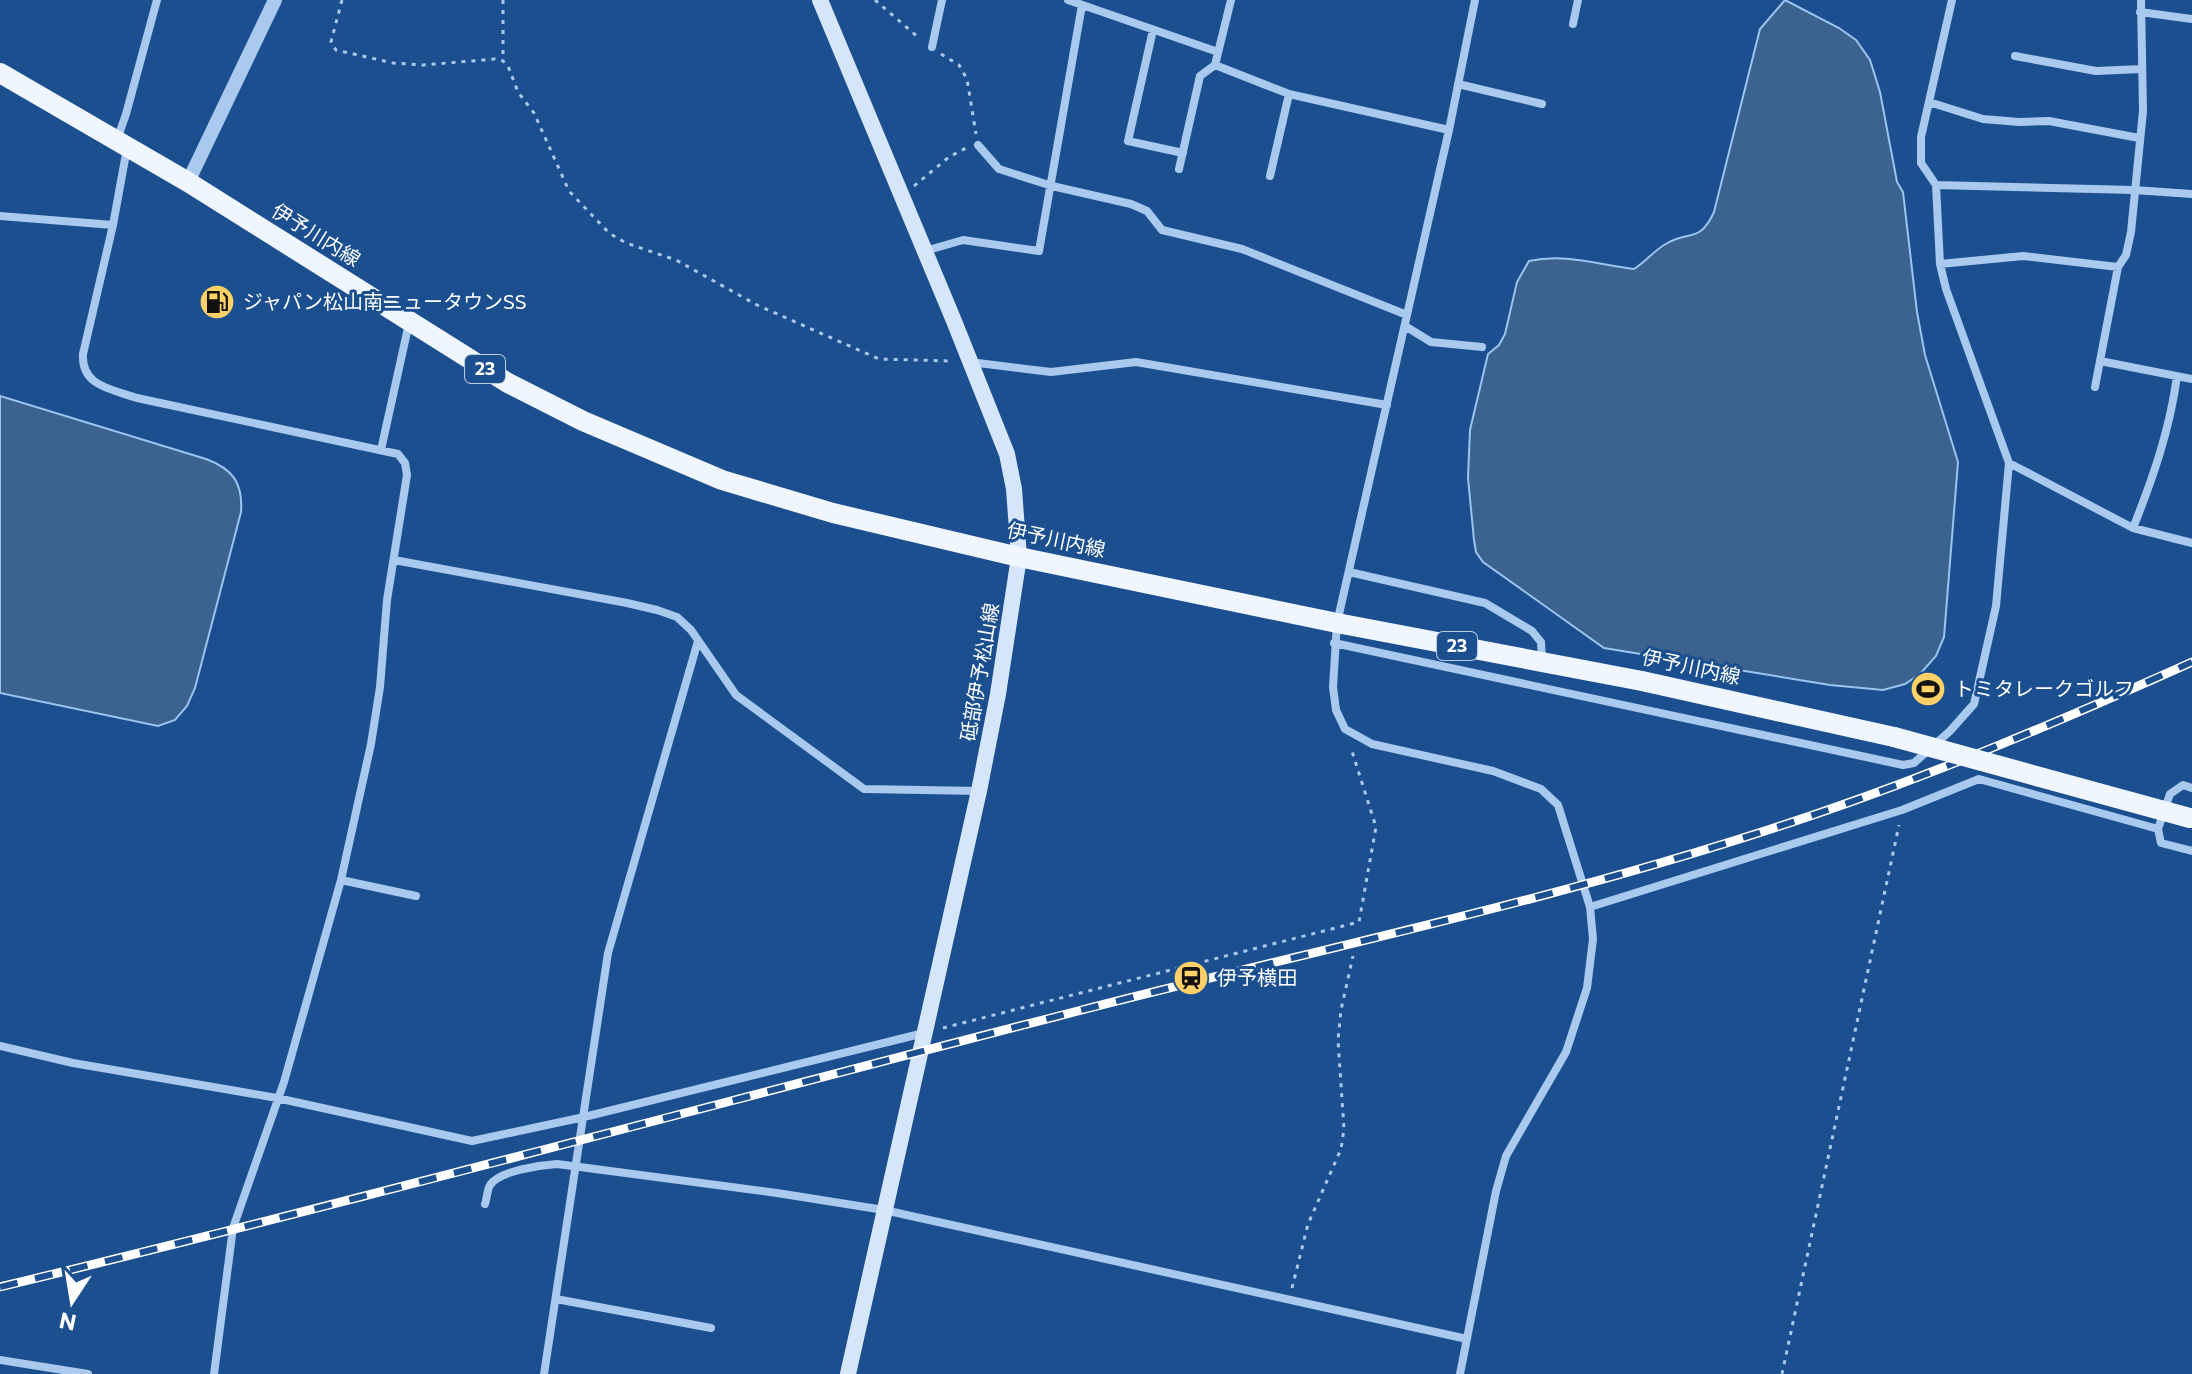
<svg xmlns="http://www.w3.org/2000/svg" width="2192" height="1374" viewBox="0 0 2192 1374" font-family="Commissioner,'Noto Sans JP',sans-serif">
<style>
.water{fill:#3c6290;stroke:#9cc4f0;stroke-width:2}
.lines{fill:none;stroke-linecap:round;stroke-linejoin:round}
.path{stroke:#a9c9ee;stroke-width:3;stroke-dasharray:4 6;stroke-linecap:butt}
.minor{stroke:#a9c9ee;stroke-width:8}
.tertiary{stroke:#a9c9ee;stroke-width:14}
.secondary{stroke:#d6e6fa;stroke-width:16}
.primary{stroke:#f0f6ff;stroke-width:20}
.rail-casing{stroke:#fff;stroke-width:9}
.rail{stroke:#1b4f8f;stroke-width:6;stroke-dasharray:18;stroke-linecap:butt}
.primary-bridge{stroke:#f0f6ff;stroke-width:20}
.labels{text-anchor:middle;stroke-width:6;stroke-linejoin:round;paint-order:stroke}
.shield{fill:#1b4f8f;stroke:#bbcadd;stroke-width:2}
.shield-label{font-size:18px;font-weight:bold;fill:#fff}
.street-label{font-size:20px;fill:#fff;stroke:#1b4f8f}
.poi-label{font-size:20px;fill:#fff;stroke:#1b4f8f;text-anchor:start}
</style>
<rect width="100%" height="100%" fill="#1b4f8f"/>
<path class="water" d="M1785,0L1839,28L1856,40L1870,60L1880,92L1897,182L1903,192L1917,312L1925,355L1958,462L1944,637L1936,656L1920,674L1905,684L1883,690L1830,685L1604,648L1483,562L1476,552L1474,540L1468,478L1470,430L1488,354L1499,345L1505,334L1517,282L1529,261C1566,253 1598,265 1634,269C1645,262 1653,252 1664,245C1688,229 1699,245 1714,212L1760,29Z
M0,396L206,459C233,469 243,483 241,512L195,688L187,706L175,720L158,726L0,693Z"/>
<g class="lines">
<path class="path" d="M342,0L331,42L336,50L393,63L423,65L495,59L503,61L508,66L518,92L534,113L569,191L609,233L626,243L676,260L757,305L879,359L951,361
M503,0V60
M875,0L919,38
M941,54L959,65L967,79L976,134
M914,186L949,157L966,148
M943,1028L1359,922L1376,827L1351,748
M1292,1288L1308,1224L1341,1149L1344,1129L1338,1040L1341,1010L1353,956
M1782,1374L1899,825"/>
<path class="minor" d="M1068,0L1218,52
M1231,0L1215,65L1289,94L1449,130
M1952,0L1921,137V163L1936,185L2134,190L2192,194
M2140,12L2192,19
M1573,24L1578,0
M1153,30L1128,141L1183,153
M932,47L942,0
M2015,56L2096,71L2142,69
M1458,84L1542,104
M1929,102L1983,119L2019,122L2049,121L2139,138
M117,140L126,114L157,0
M978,145L999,169L1052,186L1131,204L1147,211L1162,230L1242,249L1407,315
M127,148L113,225L83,354C81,386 111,389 137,398L398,454L405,463L407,475L387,600L380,687L371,744L341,880L284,1082L233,1228L214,1374
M1179,169L1200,76L1215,65
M1270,176L1289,94
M0,216L113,225
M925,251L963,240L1039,251L1082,5
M1940,264L2023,256L2118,267L2126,255L2131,232L2143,111L2141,0
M1405,326L1431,342L1482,347
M2100,361L2192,379
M970,362L1051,372L1136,362L1387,405
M2095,387L2118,267
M381,450L409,323
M2009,463L2133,528L2192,543
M2133,528C2153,478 2170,429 2177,376
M394,560L627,603L657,610L677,617L691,630L736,695L864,789L979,791
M1349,572L1485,603L1532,631L1541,642L1542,661
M1334,643L1903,765L1914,763L1950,731L1974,704L1996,606L2009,463L1946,289L1940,264L1936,185
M2158,829L2170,794L2183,785L2192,788
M341,880L416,896
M1590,907L1902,810L1979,779L2158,829L2161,843L2192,851
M0,1046L73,1063L277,1098L472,1141L584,1117L924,1033
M485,1204C487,1199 487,1190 490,1185C499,1171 540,1165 557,1164L777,1193L884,1210L1467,1339
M556,1299L711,1328
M0,1360L88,1374
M544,1374L608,953L698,641
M1460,1374L1496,1191L1506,1156L1566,1052L1587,988L1593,939L1590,907L1558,805L1541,789L1493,771L1372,744L1345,729L1336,710L1333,687L1337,623L1449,130L1475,0"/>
<path class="tertiary" d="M188,182L275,0"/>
<path class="secondary" d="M820,0L954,321L1007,454L1014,489L1019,557L998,694L979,791L848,1374"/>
<path class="primary" d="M0,73L188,182L508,383L583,421L722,480L833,513L1019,557L1337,623L1642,681L1894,737"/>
<defs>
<path id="rail" d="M0,1287C360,1200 719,1103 1078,1011C1311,951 1548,902 1777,827C1919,781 2056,723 2192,662"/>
</defs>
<use href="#rail" class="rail-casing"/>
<use href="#rail" class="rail"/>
<path class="primary-bridge" d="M1894,737L2190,818"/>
</g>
<defs>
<symbol id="fuel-disc" viewBox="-11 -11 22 22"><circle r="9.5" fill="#ffd166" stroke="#1b4f8f"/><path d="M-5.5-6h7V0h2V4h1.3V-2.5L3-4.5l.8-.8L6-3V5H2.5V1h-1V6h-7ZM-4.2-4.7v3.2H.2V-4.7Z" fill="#111"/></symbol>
<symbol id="stadium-disc" viewBox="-11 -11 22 22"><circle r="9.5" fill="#ffd166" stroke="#1b4f8f"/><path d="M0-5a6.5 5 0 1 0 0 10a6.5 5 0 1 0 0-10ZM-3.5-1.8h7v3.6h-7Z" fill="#111"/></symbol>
<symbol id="station-disc" viewBox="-11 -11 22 22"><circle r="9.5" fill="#ffd166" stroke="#1b4f8f"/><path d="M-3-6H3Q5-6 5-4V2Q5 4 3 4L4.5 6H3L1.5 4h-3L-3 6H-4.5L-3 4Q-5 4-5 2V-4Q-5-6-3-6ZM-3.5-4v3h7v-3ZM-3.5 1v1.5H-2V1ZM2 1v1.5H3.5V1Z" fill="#111"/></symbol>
</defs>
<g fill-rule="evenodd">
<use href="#fuel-disc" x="197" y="282" width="40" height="40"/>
<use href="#stadium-disc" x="1908" y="669" width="40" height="40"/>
<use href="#station-disc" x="1171" y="958" width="40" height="40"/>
</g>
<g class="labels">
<g class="shield">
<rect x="465" y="355" width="40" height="28" rx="6"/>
<rect x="1437" y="632" width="40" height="28" rx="6"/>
</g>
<g class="shield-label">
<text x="485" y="375">23</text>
<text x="1457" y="652">23</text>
</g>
<g class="street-label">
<text transform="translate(316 235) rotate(32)" y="7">伊予川内線</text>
<text transform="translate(1056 540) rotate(12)" y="7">伊予川内線</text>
<text transform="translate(1691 667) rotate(12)" y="7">伊予川内線</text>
<text transform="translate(980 672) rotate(-80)" y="7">砥部伊予松山線</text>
</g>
<g class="poi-label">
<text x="243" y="309">ジャパン松山南ニュータウンSS</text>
<text x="1954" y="696">トミタレークゴルフ</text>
<text x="1217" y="985">伊予横田</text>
</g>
</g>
<g transform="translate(72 1302) rotate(192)" stroke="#1b4f8f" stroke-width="6" paint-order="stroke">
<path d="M0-6L14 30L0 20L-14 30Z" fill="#ffffff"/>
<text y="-12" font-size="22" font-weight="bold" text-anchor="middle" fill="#ffffff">N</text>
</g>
</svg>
